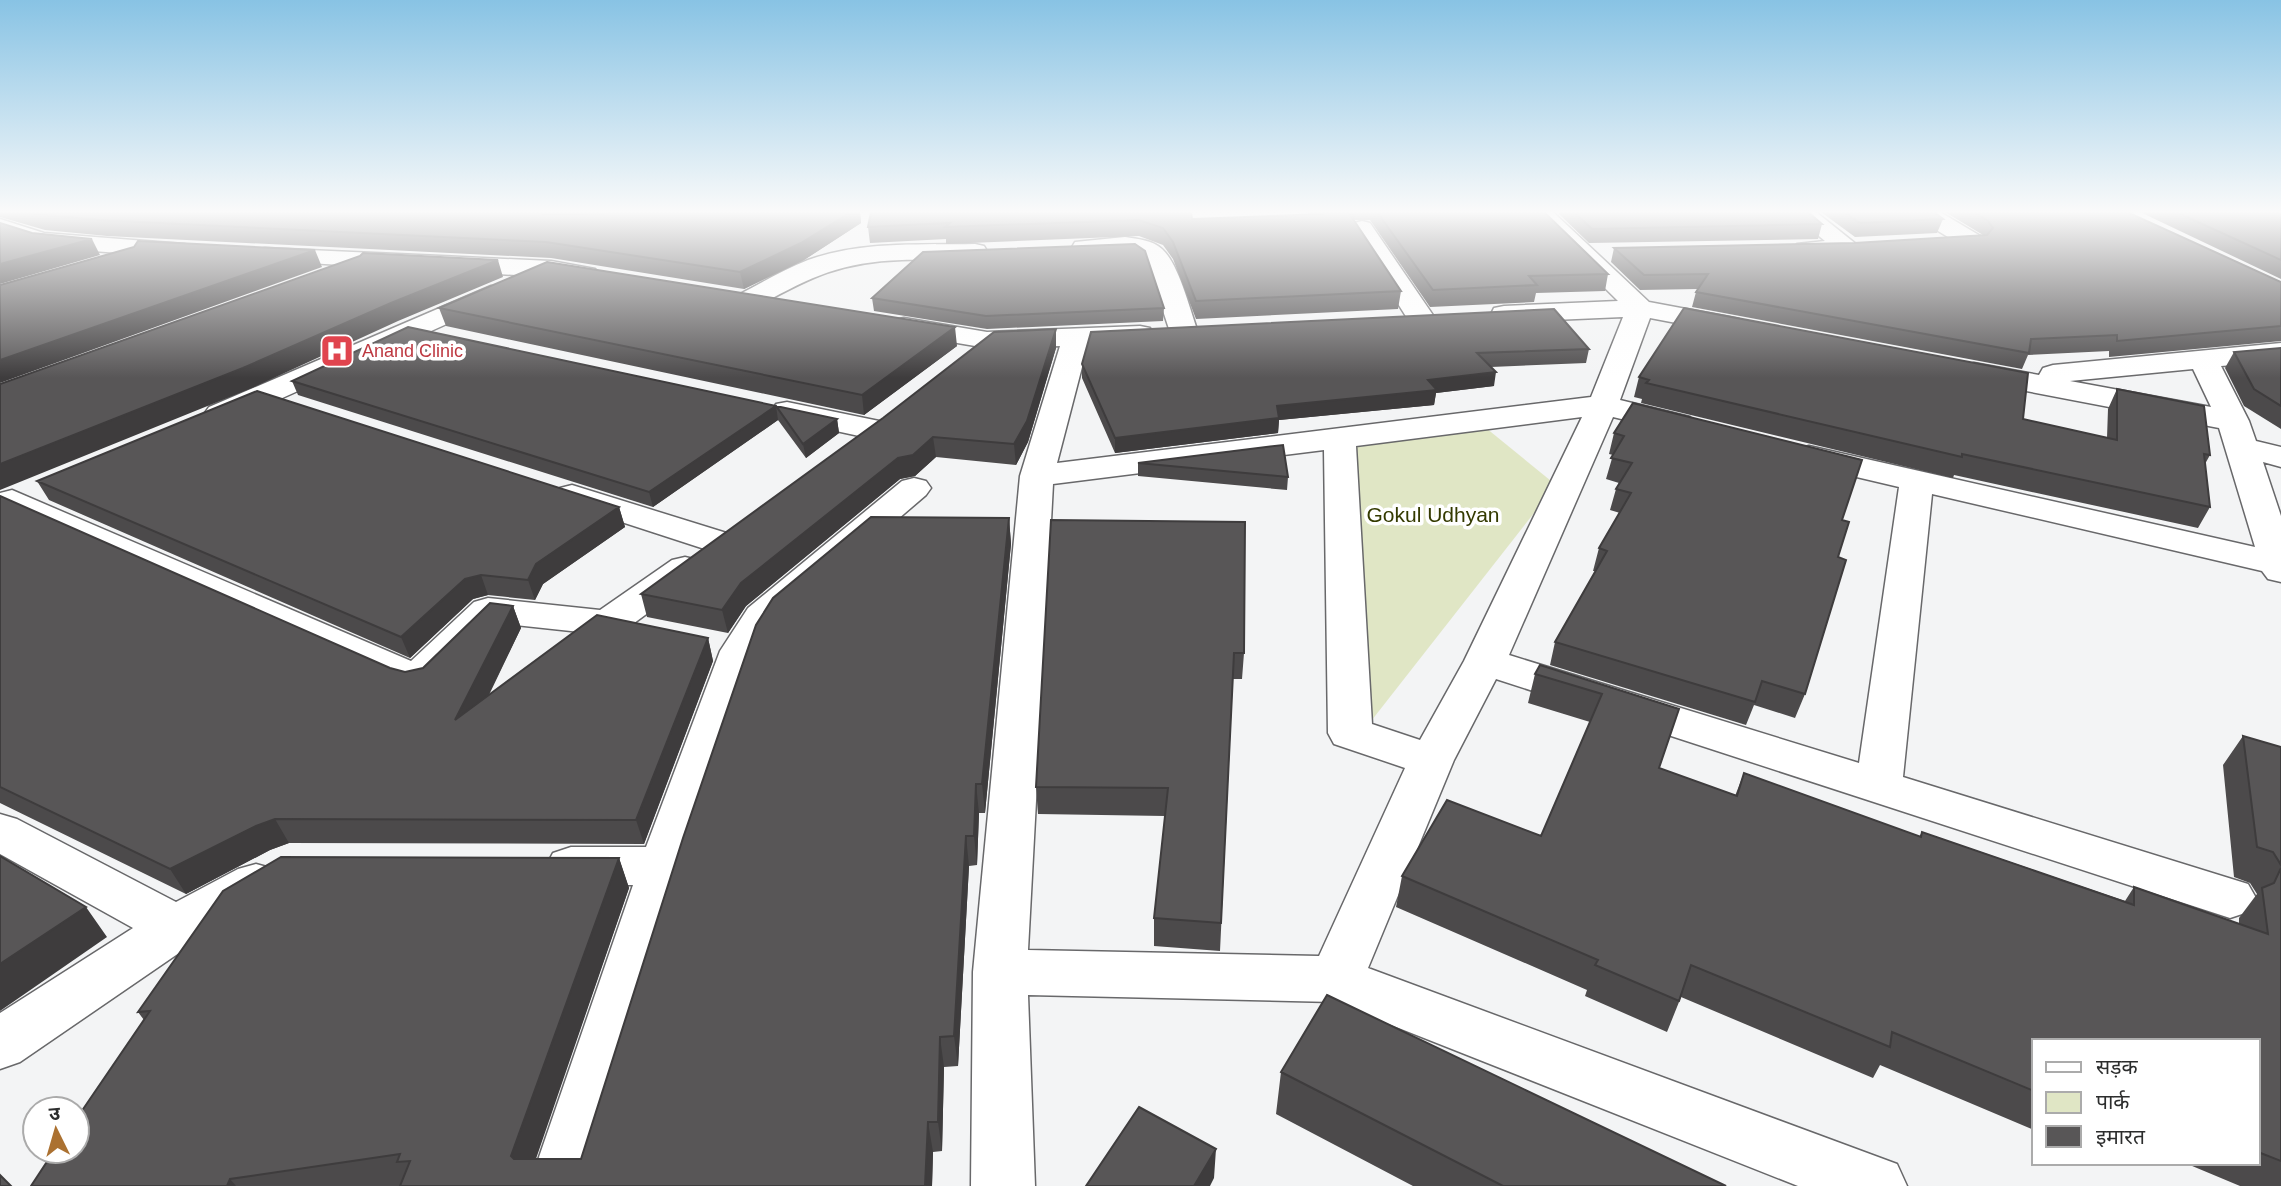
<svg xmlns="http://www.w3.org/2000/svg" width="2281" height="1186" viewBox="0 0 2281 1186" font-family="Arial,'Noto Sans Devanagari',sans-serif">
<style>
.green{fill:#e0e6c5}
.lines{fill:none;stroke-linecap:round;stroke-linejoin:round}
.minor-casing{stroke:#68686a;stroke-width:3}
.minor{fill:#fff;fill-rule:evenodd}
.wall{fill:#4c4a4b}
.shaded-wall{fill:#3e3c3d}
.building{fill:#585657;stroke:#3e3c3d;stroke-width:2}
.labels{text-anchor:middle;stroke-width:7;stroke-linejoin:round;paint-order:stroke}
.far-health-label{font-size:18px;fill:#be3a42;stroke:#fff;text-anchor:start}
.park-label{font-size:21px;fill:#343a00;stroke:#fff}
</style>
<rect width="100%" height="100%" fill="#f3f4f5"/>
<path class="green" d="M1486,428L1556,485L1368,725L1351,448Z"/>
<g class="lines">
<defs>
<path id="minor" d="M1528,212H1553L1649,302L1729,317L1739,319L1743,325L1739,331L1729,333L1650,318L1620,400L1690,417L1695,424L1690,431L1679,433L1613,417L1509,655L1859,763L1899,487L1797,463L1793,456L1797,449L1809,446L2255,547L2219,428L1974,381L1964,378L1959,372L1964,366L1974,363L2039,375L2043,368L2053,365L2281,343V361L2221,366L2249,421L2256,441L2281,447V467L2263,462L2281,516V582L2268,579L2262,571L1932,494L1903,777L2248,884L2256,898L2248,912L2230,918L1496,679L1454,760L1368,968L1897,1164L1907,1186H1798L1333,1002L1028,995L1035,1186H971L973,972L1020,476L1060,346L987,348L904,334L894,332L890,326L894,320L904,318L987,332L1140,326L1150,328L1154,334L1150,340L1088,344L1057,463L1591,397L1623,317L1504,322L1494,320L1491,314L1494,308L1504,306L1618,301ZM2193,369L2211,407L2070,381ZM1582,417L1464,661L1420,740L1372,724L1356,446ZM1324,450L1328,733L1334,744L1405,768L1319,956L1028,950L1053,484Z
M1790,212H1816L1861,248L1858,253L1806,256L1797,254L1794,249L1797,244L1825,241Z
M1912,212H1940L1999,247L2002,252L1999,257L1990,259L1981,257L1915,217Z
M0,219L44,233L184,244L193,246L196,251L193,256L184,258L41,247L0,234Z
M1362,221L1370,223L1435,318L1431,324L1421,326L1411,324L1407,318L1350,228L1354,223Z
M1125,237C1138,239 1152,240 1162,249C1179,264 1190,310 1198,332L1194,338L1184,340L1174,338L1170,332L1147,262C1128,242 1099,258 1075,252L1072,247L1075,242Z
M975,244L984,246L987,251L984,256C958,263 928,259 902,260C840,262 811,277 758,306L749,308L740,306L736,300L740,294C762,283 784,269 808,260C861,241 919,245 975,244Z
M265,248L551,261L595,269L599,274L595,279L586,282L551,277L256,260L253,255L256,250Z
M491,286L500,288L504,294L500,300L231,421L220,423L209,421L204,414L209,407Z
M787,402L884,422L889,429L884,436L873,439L776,418L772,411L776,404Z
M914,478L926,481L931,488L926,495L777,623L760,651L689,866L593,1186H529L633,885H571L553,879L546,866L553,853L571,847H646L720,651L748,608L902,481Z
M572,485L733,535L738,543L733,551L720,554L560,502L555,495L560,488Z
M12,490L411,661L474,602L488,598L600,610L672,560L685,557L698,560L704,568L698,576L622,632L608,635L497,623L431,689L416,693L401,689L0,507V493Z
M0,814L17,819L176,902L238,869L256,864L274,869L281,883L274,897L195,942L20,1062L0,1069V1013L133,928L0,854Z"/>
</defs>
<use href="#minor" class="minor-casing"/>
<use href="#minor" class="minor"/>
</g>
<path class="wall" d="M0,212H601L597,214L649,212H860L861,223L804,260L744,289L551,258L107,236L45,230L0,217Z
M871,212L1192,219L1309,215L1307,212H1544L1608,274L1605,291L1536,293L1534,302L1430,307L1370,220H1354L1401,291L1398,309L1196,319L1173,259L1163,245L1139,236L946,244V239L870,243L868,227Z
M1559,212H1808L1822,224L1818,239L1589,243L1559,214Z
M1821,212H1934L1943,219L1937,233L1855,237Z
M1945,212H2127L2281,282V341L2109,357V351L2028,355L2022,369L1692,307L1696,292L1698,289L1640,290L1611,262L1614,248L1854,243L1983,235Z
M2140,212H2281V279Z
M872,298L1164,308L1163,321L987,329L874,311Z
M439,308L957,346L864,415L446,326Z
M408,327L837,419L839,433L806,458L778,420L653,507L298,395L292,381Z
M1056,329V348L1028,442L1016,465L936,457L915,476L900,479L746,606L728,633L647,617L641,594L883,418Z
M2281,348V429L2244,406L2225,368L2234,352Z
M1589,349L1586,363L1491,367L1494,386L1436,393L1434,405L1279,420L1278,433L1115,453L1082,378V364Z
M1639,377L2107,438L2108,409L2117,389L2210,455L2205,464L2210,507L2198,528L1954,475L1953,478L1641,403L1642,399L1634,397Z
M1633,403L1842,520L1838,557L1805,694L1795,718L1754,705L1746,725L1550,665L1555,642L1596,571H1593L1599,548L1620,513L1610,510L1616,489L1619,483L1606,479L1613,455L1609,454L1614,433Z
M1138,463L1288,477L1287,490L1138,476Z
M37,481L619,507L625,527L543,584L535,600L488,595L473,599L410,658L49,500Z
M0,496L390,668L405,672L423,668L513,606L521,628L489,695L708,638L713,661L644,844L289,843L270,850L186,894L0,803Z
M1009,518L1011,544L985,813H979L977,865L969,866L958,1066L944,1067L942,1151L933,1152L932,1186H31L144,1020L138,1012L619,858L629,888L535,1159H581Z
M1051,520L1244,653L1242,679H1233L1220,951L1154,946V918L1165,816L1038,814L1036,787Z
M1535,674L1679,709L1659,768L1735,796L1744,773L1919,837L1922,832L2125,901L2134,887L2239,924V918L2257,894L2250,883L2234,877L2223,765L2243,736L2281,747V1186H2240L2185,1163H2258V1041H2034V1130L1880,1065L1873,1078L1681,997L1667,1032L1585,996L1587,990L1396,907L1402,876L1541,836L1590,722L1528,703Z
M1281,1072L1726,1186H1413L1276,1114Z"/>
<path class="shaded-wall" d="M549,212H601L547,231L542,215Z
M851,212H860L861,223L804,260L744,289L740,272Z
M1350,212H1355L1354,220L1349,213Z
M92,239L100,255L0,284V264Z
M315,250L322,267L0,383V360Z
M498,260L503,277L398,321L252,388L0,490V464L391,303Z
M955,327L957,346L864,415L862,395Z
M1056,329V348L1028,442L1016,465L1014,444Z
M1496,372L1494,386L1436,393L1434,405L1279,420L1278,433L1115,453V438L1277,406L1428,380Z
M776,406L778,420L653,507L649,492Z
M837,419L839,433L806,458L803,444Z
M933,437L936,457L915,476L900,479L746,606L728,633L722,610L741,583L898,458Z
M619,507L625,527L543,584L535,600L528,580L536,564Z
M1009,518L1011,544L985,813L982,784Z
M481,575L488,595L473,599L410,658L401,637L465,579Z
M513,606L521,628L465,743L455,720Z
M708,638L713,661L644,844L636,820Z
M976,784L979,813L977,865L974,836Z
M275,819L289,843L270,850L186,894L170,869L256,826Z
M966,836L969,866L958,1066L954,1036Z
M619,858L629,888L527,1185L511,1156Z
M86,907L107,937L0,1011V964Z
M940,1037L944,1067L942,1151L938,1122Z
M928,1122L933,1152L932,1186H925Z
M1216,1149L1214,1178L1210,1186H1194Z
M230,1179L236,1186H227Z"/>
<path class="building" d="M29,212H549L542,215L649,212H851L801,243L740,272L546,242L99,220L36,214Z
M871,212H1191L1192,219L1322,214L1320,212H1350L1349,213L1401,291L1196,301L1173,242L1163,228L1139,220L945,227L950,223L868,227Z
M1377,212H1544L1608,274L1529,276L1537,285L1433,290Z
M1574,212H1808L1822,224L1592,229Z
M1844,212H1934L1943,219L1860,223Z
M1974,212H2127L2281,282V326L2117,341V335L2031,339L2029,353L1696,292L1708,274L1644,275L1614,248L1854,243L1987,235L1993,228L1988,221Z
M2176,212H2281V260Z
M0,223L32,233L92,239L0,264Z
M138,241L315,250L0,360V285L134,247Z
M1135,244L1145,251L1164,308L986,316L872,298L923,252Z
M363,253L498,260L391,303L243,368L0,464V384L360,256Z
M547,262L955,327L862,395L439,308Z
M1684,308L2028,373L2023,419L2117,440V389L2204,406L2210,455L2204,454L2210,507L1962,454V457L1646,383L1649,380L1639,377Z
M1554,309L1589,349L1477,353L1496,372L1428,380L1437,390L1277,406L1279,418L1115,438L1082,364L1091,332Z
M408,327L837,419L803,444L776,406L649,492L292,381Z
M1056,329L1027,421L1014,444L933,437L913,455L898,458L741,583L722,610L641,594L883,418L994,332Z
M2281,348V406L2254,389L2234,352Z
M257,391L619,507L536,564L528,580L481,575L465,579L401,637L37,481Z
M1633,403L1862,460L1842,520L1849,522L1838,557L1846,560L1805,694L1762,681L1755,702L1555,642L1607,551L1599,548L1631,493L1616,489L1632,463L1611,458L1624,436L1614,433Z
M1283,445L1288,477L1138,463Z
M0,496L390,668L405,672L423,668L490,603L513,606L455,720L597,615L708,638L636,820L275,819L256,826L170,869L0,787Z
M871,517L1009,518L982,784H976L974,836H966L954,1036L940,1037L938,1122H928L925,1186H400L410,1161L397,1162L400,1154L230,1179L227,1186H31L54,1151H77V1118L150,1011L138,1012L223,891L281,857L619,858L511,1156L514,1159H581L683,838L756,625L773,598Z
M1051,520L1245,522L1244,653H1234L1221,923L1154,918L1168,788L1036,787Z
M1540,665L1679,709L1659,768L1737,796L1744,773L1921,837L1922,832L2134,905V887L2268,934L2262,888L2274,883L2281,868V1161L2258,1152V1041H2034V1091L1892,1032L1890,1047L1691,965L1679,1001L1595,965L1598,960L1402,876L1447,800L1541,836L1602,694L1535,674Z
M2243,736L2281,747V865L2273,852L2257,847Z
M0,856L86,907L0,964Z
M1327,995L1726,1186H1503L1281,1072Z
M1139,1107L1216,1149L1194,1186H1086Z
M0,1175L11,1186H0Z"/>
<linearGradient id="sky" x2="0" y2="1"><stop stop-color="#88c3e4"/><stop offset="0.56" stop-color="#fafafa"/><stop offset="1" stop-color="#fafafa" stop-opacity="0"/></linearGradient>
<rect width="2281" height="378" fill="url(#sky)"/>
<defs>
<symbol id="hospital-square" viewBox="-11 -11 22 22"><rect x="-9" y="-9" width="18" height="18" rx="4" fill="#e0444e" stroke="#fff"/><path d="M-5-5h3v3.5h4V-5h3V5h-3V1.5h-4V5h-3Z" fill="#fff"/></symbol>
</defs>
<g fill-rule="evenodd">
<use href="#hospital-square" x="318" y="332" width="38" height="38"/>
</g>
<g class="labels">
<g class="far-health-label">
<text x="362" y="357">Anand Clinic</text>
</g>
<g class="park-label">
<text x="1433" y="522">Gokul Udhyan</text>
</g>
</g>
<rect x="2032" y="1039" width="228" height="126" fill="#ffffff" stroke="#ababab" stroke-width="2"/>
<rect x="2046" y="1062" width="35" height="10" fill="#ffffff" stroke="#ababab" stroke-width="2"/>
<text x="2096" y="1074" font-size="21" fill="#2c2d2d">सड़क</text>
<rect x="2046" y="1092" width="35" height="21" fill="#e0e6c5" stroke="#ababab" stroke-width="2"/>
<text x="2096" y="1109" font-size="21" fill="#2c2d2d">पार्क</text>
<rect x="2046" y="1126" width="35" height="21" fill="#585657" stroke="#ababab" stroke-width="2"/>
<text x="2096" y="1144" font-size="21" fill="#2c2d2d">इमारत</text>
<g transform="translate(56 1130) rotate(355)"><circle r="33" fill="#ffffff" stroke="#ababab" stroke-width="2"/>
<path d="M0-5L12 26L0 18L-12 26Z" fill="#ab7131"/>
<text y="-10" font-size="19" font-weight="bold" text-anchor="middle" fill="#2c2d2d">उ</text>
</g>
</svg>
